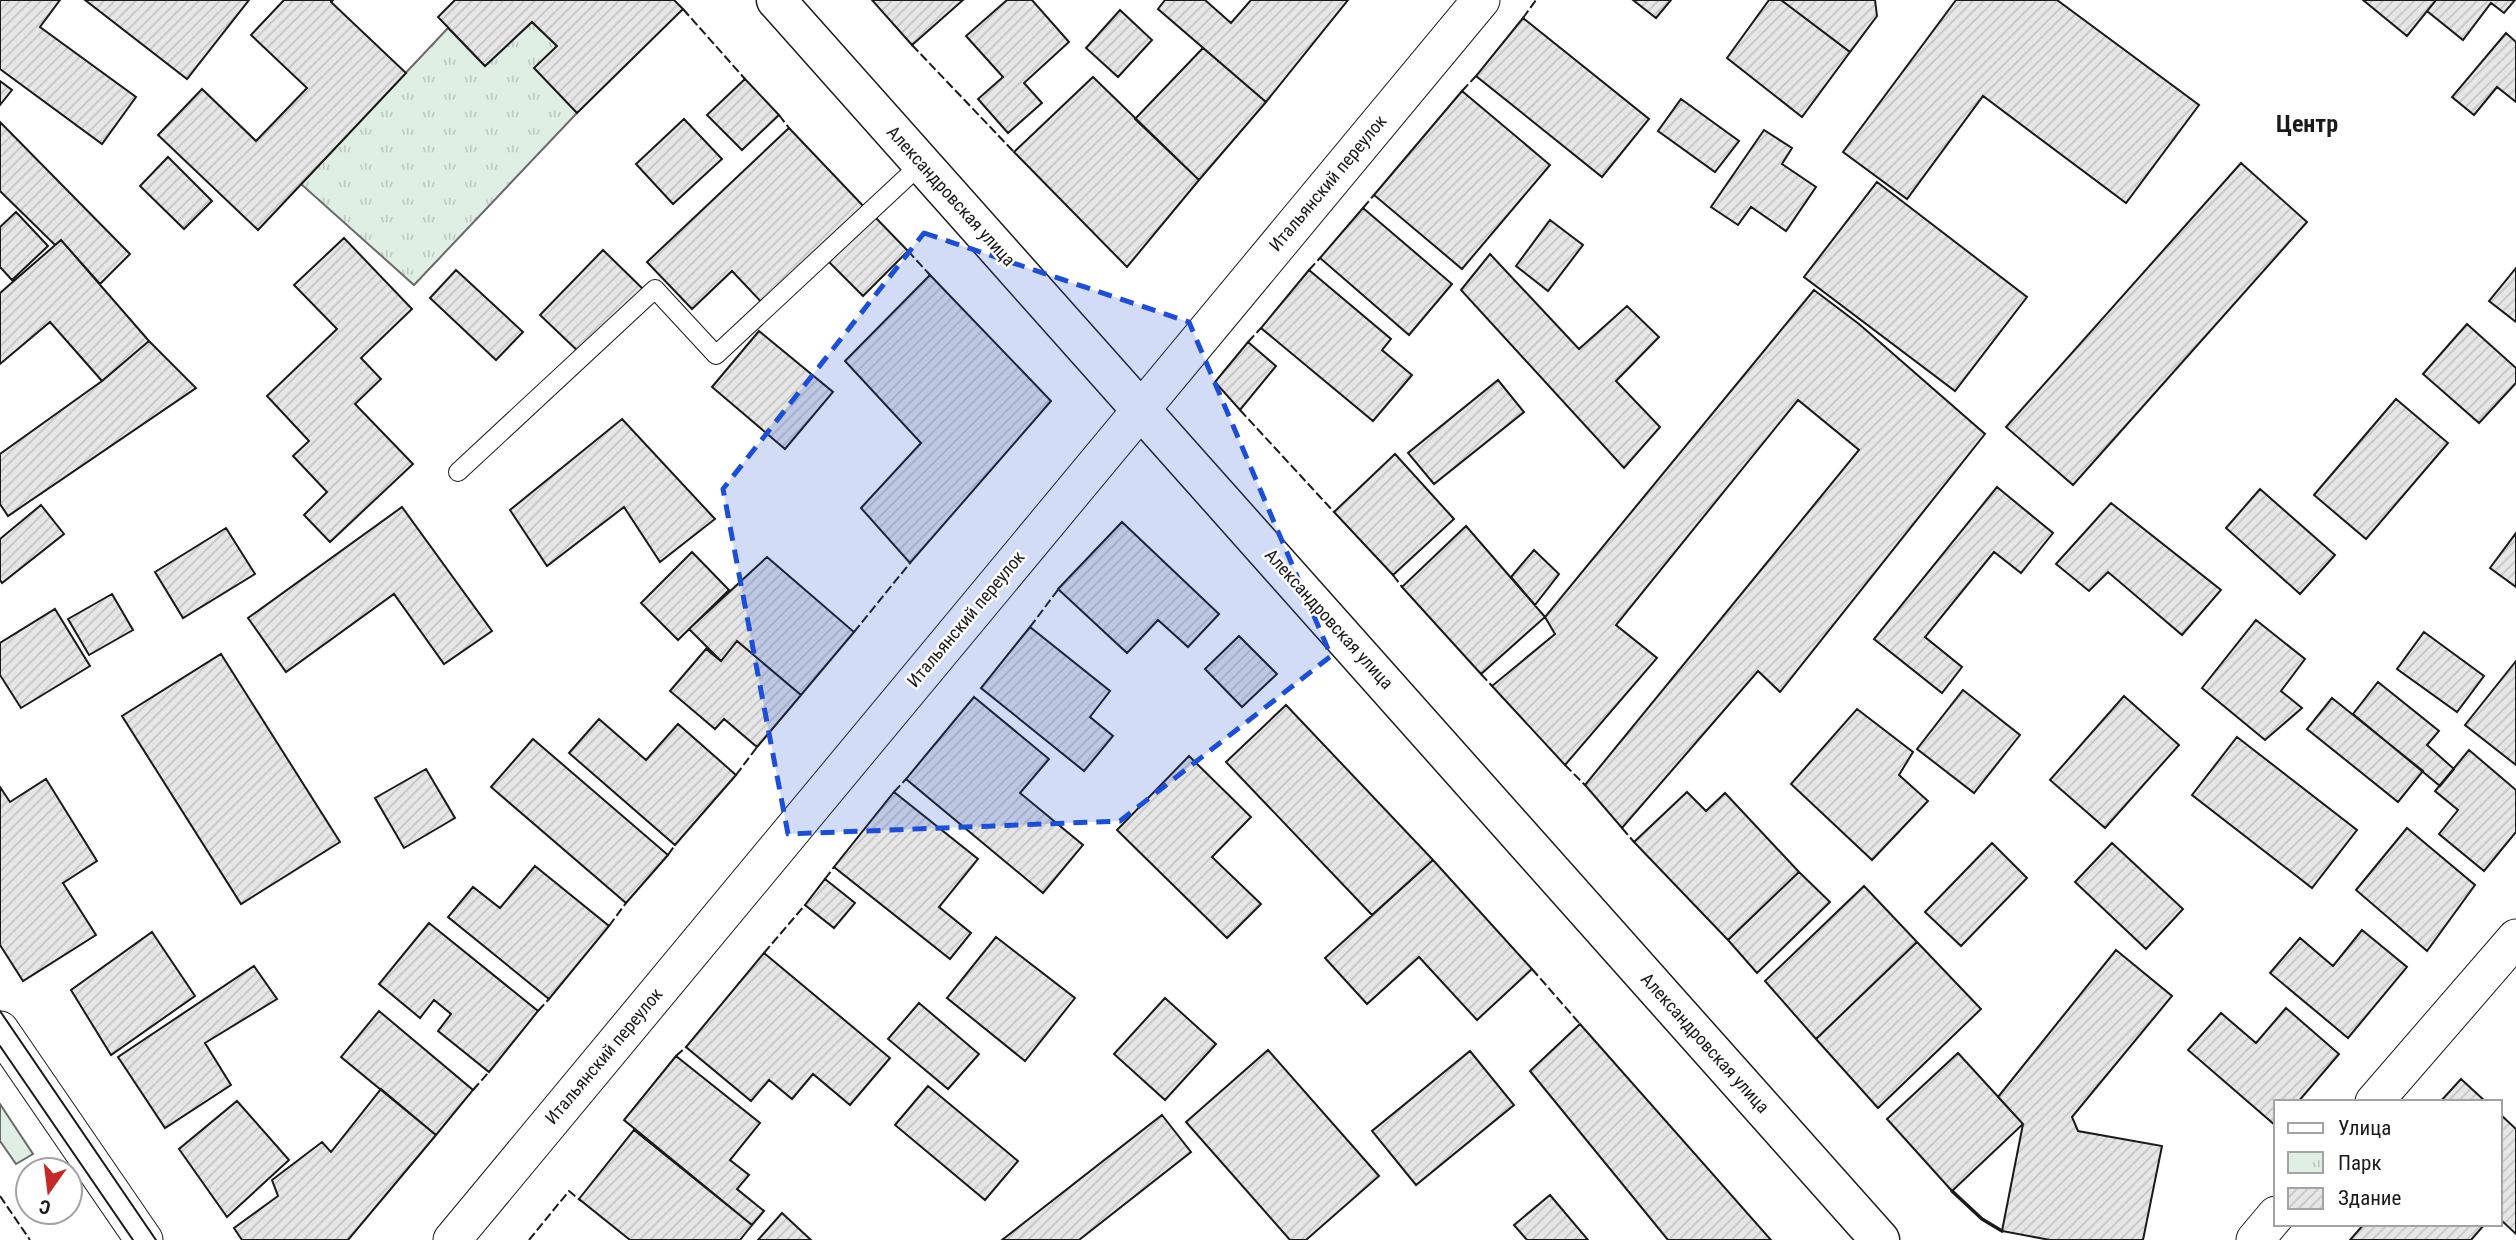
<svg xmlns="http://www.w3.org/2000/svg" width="2516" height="1240" viewBox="0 0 2516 1240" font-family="'Roboto Condensed',sans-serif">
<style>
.grass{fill:#e0efe3;stroke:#6a6a6a;stroke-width:2}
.park{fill:url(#park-tufts);stroke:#6a6a6a;stroke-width:2}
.building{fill:url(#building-hatch);stroke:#1a1a1a;stroke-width:2}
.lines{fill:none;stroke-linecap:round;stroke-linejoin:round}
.service-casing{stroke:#1a1a1a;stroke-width:20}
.minor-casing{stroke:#1a1a1a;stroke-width:39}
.tertiary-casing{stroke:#1a1a1a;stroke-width:41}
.service{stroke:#fff;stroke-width:18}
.minor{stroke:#fff;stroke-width:37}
.tertiary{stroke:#fff;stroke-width:38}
.tram{stroke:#1a1a1a;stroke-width:2}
.fence{stroke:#1a1a1a;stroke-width:2;stroke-dasharray:9 3.5;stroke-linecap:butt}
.wall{stroke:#1a1a1a;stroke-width:3.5}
.marked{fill:#1d4ed8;fill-opacity:0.2;stroke:#1d4ed8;stroke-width:5;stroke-dasharray:14 9;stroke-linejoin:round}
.labels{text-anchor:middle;stroke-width:5;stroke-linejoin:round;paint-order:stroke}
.street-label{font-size:18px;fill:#1a1a1a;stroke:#fff}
.district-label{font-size:24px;font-weight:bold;fill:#1a1a1a;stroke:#fff}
</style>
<defs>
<pattern id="park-tufts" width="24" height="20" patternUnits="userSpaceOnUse" patternTransform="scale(1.75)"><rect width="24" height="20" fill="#e0efe3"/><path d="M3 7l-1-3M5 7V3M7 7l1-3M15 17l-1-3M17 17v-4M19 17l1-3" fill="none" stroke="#c0ccc2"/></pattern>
<pattern id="building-hatch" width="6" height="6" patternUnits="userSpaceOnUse" patternTransform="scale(1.75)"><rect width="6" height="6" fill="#e6e6e6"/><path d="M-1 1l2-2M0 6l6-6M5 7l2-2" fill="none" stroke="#c5c5c5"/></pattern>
</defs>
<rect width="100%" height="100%" fill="#fff"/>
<path class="grass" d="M0,1104L33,1154L16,1164L0,1141Z"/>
<path class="park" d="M532,22L557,46L577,113L414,285L301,184L448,28L485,66Z"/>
<path class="building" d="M0,0H60L40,27L136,97L102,144L0,69Z
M85,0H249L187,79Z
M284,0H333L331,2L406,73L258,230L158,135L202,89L256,141L307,88L251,35Z
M455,0H674L683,9L577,113L534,68L557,46L532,22L485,66L438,17Z
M872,0H963L912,45Z
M1007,0H1032L1069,42L1024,83L1042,103L1008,133L978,99L1003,77L966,36Z
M1165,0H1205L1231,23L1251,0H1348L1266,102L1158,9Z
M1633,0H1671L1656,18Z
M1769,0H1781L1850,52L1802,117L1727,58Z
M1781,0H1875L1877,16L1850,52Z
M1956,0H2057L2199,105L2126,203L1983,96L1907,199L1843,152Z
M2363,0H2436L2407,36Z
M2436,0H2515L2504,13L2491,3L2463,40L2427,11Z
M1120,10L1152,40L1118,77L1086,48Z
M1523,18L1649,119L1602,177L1476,76Z
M2506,33L2516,42V102L2497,87L2474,115L2452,97Z
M1203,48L1266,102L1199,180L1135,119Z
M1093,77L1199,180L1127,267L1014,152Z
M745,79L779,115L742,150L707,115Z
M0,81L12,90L0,105Z
M1462,91L1550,165L1462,269L1374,195Z
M1681,99L1739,141L1715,172L1658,131Z
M684,119L722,159L673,204L636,164Z
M0,122L130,254L100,284L61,240L55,245L0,191Z
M789,128L868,211L766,307L732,271L692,309L647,262Z
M1764,130L1792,148L1782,164L1816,187L1786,231L1751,207L1738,225L1711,207Z
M168,157L212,201L184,229L140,186Z
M2241,163L2307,222L2073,485L2006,427Z
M1877,182L2027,297L1955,391L1804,277Z
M1363,208L1452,284L1409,335L1320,258Z
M16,212L48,246L12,280L0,267V227Z
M874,216L908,251L863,296L829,262Z
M1550,220L1583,245L1548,291L1516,266Z
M344,238L412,309L361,358L381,379L355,404L413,464L330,542L304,515L327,492L293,456L309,441L267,396L337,329L294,285Z
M61,240L149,341L102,381L50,322L0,364V293Z
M603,250L643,289L581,354L540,315Z
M1490,254L1579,349L1627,306L1659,337L1616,381L1660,427L1624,468L1461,290Z
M2516,268V322L2489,301Z
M456,270L523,332L496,360L430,298Z
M1309,270L1391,339L1382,350L1412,375L1373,421L1261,328Z
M930,275L1051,401L910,563L861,508L921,443L845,361Z
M1814,290L1859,324L1985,434L1780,692L1758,671L1622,828L1585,785L1859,450L1798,400L1616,625L1657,658L1565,765L1492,686L1555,634L1545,617Z
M2467,324L2516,368V383L2479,423L2423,374Z
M759,331L833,392L785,449L712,387Z
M149,341L196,388L8,516L0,504V454L102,381Z
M1248,342L1276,366L1240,410L1215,382Z
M1498,380L1524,412L1434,484L1408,453Z
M2396,399L2448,443L2366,539L2314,495Z
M622,419L715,519L660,562L624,507L547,566L510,510Z
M1395,454L1454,519L1393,575L1334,512Z
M1997,487L2053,533L2021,573L1994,552L1925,637L1962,667L1942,693L1874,639Z
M2260,489L2335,555L2300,594L2226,528Z
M2111,503L2221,590L2182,635L2108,572L2089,591L2056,564Z
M41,505L64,534L2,583L0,580V539Z
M402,507L492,631L444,664L394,594L286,672L248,618Z
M1122,522L1219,614L1188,647L1158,620L1127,653L1058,589Z
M1466,526L1545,617L1481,674L1402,587Z
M226,528L255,574L183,618L155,572Z
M2516,533V587L2490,568Z
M1534,550L1559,574L1535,605L1511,577Z
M692,552L729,590L678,640L641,603Z
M767,557L854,632L801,695L737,641L721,661L689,629Z
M112,594L133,630L89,655L68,619Z
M55,609L90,666L21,708L0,675V643Z
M2256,620L2305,659L2281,691L2302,708L2265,740L2202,688Z
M1030,627L1110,691L1090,717L1113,736L1084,771L981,688Z
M2424,632L2484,676L2457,712L2397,669Z
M1239,636L1277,674L1242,707L1205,669Z
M737,641L801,695L757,747L724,719L715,729L670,691L706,649L721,661Z
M221,654L340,842L241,904L122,716Z
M2516,661V765L2465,725Z
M2378,682L2439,731L2427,745L2454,769L2440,786L2353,714Z
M1963,690L2020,735L1974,793L1917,749Z
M2124,696L2179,745L2105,828L2050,780Z
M974,697L1049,759L1020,793L1083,845L1043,893L906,779Z
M2332,698L2423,771L2398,802L2307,729Z
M1286,705L1433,860L1372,915L1226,762Z
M1857,709L1913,752L1899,775L1928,801L1872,860L1791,784Z
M599,719L646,760L678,724L736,775L675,845L569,753Z
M2237,737L2357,830L2312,888L2192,795Z
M533,739L668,855L626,903L491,787Z
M2469,750L2516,790V832L2484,871L2439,834L2458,810L2435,791Z
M1189,756L1251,817L1212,857L1261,904L1227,938L1117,830Z
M426,769L455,818L404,848L375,798Z
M46,779L97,861L63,883L96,935L23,981L0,945V787L10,802Z
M894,792L978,859L939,907L971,933L950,959L834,867Z
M1687,792L1706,811L1725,793L1799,872L1728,940L1634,842Z
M2407,828L2475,885L2427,951L2356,890Z
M1992,843L2027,878L1961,946L1925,912Z
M2112,843L2183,909L2146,949L2075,882Z
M1433,860L1532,969L1477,1020L1419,957L1367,1004L1325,958Z
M535,866L609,926L549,999L448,917L473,887L500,908Z
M1799,872L1830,902L1757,973L1728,940Z
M825,879L855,903L834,928L805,905Z
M1864,886L1917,942L1816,1039L1765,981Z
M429,923L538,1011L489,1072L438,1031L451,1014L434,1000L420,1018L379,984Z
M2362,930L2407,967L2348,1038L2270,973L2300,938L2333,966Z
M152,932L195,996L111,1055L71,990Z
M996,937L1075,998L1025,1061L947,998Z
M1917,942L1981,1009L1878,1108L1816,1039Z
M2116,950L2172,996L2072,1117L2078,1131L2162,1146L2143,1240H2050L2002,1231L2023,1124L1998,1097Z
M764,953L890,1058L850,1105L813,1074L792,1099L769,1080L751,1101L686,1047Z
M254,966L277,999L205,1043L231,1085L165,1128L118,1057Z
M1165,998L1216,1044L1165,1100L1114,1054Z
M919,1003L979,1054L948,1089L888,1039Z
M2286,1008L2339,1054L2298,1102H2276V1126L2188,1050L2221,1013L2256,1043Z
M379,1011L473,1090L436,1135L341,1057Z
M1580,1024L1771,1240H1668L1530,1071Z
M1268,1050L1379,1176L1306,1240H1290L1186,1122Z
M1470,1051L1514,1105L1416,1185L1372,1131Z
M1958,1053L2023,1124L1952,1191L1887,1119Z
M676,1056L760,1123L730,1160L749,1175L737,1189L764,1211L752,1225L624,1120Z
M2461,1079L2486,1102H2440Z
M928,1086L1018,1161L985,1200L895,1125Z
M381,1089L436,1135L348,1240H242L234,1228L278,1196L272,1180L322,1142L331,1152Z
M237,1101L289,1160L227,1217L179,1149Z
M2500,1114L2516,1129V1234L2500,1219Z
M1162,1115L1191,1152L1079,1240H1002Z
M634,1130L752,1225L740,1240H630L579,1199Z
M1550,1195L1588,1240H1527L1514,1225Z
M782,1213L811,1240H758Z
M2364,1224H2485L2471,1240H2350Z"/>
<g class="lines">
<defs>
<path id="service" d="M458,472L655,289L716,355L922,163"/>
<path id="minor" d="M0,1030L144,1240
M2374,1102L2516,938
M452,1240L1481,0
M2255,1240L2276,1215"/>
<path id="tertiary" d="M776,0L1880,1240"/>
</defs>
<use href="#service" class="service-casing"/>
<use href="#minor" class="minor-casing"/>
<use href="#tertiary" class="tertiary-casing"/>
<use href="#service" class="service"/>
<use href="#minor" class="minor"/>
<use href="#tertiary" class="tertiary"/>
<path class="tram" d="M0,1011L156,1240
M0,1046L133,1240"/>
<path class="fence" d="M683,9L745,79
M1523,18L1536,0
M912,45L1014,152
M1462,91L1476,76
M779,115L789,128
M1363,208L1374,195
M908,251L930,275
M1309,270L1320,258
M1248,342L1261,328
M1240,410L1334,512
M1393,575L1402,587
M1030,627L1060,587
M854,632L910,563
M1481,674L1492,686
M1565,765L1585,785
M736,775L757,747
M894,792L906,779
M1622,828L1634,842
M668,855L675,845
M825,879L834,867
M609,926L626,903
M764,953L805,905
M1532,969L1580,1024
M538,1011L549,999
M676,1056L686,1047
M473,1090L489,1072
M0,1196L30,1240
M529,1240L569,1191L581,1201"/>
<path class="wall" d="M1952,1191L1982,1219L2002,1231"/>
</g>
<path class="marked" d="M924,233L1189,322L1331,656L1120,821L788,834L723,489Z"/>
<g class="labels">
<g class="street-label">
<text transform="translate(1328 183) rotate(-50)" y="6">Итальянский переулок</text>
<text transform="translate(951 196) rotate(48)" y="6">Александровская улица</text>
<text transform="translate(966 619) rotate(-50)" y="6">Итальянский переулок</text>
<text transform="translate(1329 619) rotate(48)" y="6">Александровская улица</text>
<text transform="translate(1705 1043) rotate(48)" y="6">Александровская улица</text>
<text transform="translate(604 1056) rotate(-50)" y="6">Итальянский переулок</text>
</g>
<g class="district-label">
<text x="2307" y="132">Центр</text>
</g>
</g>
<rect x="2274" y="1100" width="228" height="126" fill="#ffffff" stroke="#a3a3a3" stroke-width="2"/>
<rect x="2288" y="1123" width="35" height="10" fill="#ffffff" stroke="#a3a3a3" stroke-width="2"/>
<text x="2338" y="1135" font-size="21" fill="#1a1a1a">Улица</text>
<rect x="2288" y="1152" width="35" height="21" fill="url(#park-tufts)" stroke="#a3a3a3" stroke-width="2"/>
<text x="2338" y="1170" font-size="21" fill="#1a1a1a">Парк</text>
<rect x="2288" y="1188" width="35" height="21" fill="url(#building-hatch)" stroke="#a3a3a3" stroke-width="2"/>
<text x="2338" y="1205" font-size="21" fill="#1a1a1a">Здание</text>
<g transform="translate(49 1191) rotate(194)"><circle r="33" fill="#ffffff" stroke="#a3a3a3" stroke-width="2"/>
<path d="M0-5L12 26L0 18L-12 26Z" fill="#c62828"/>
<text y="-10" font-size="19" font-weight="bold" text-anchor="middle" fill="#1a1a1a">С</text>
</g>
</svg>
